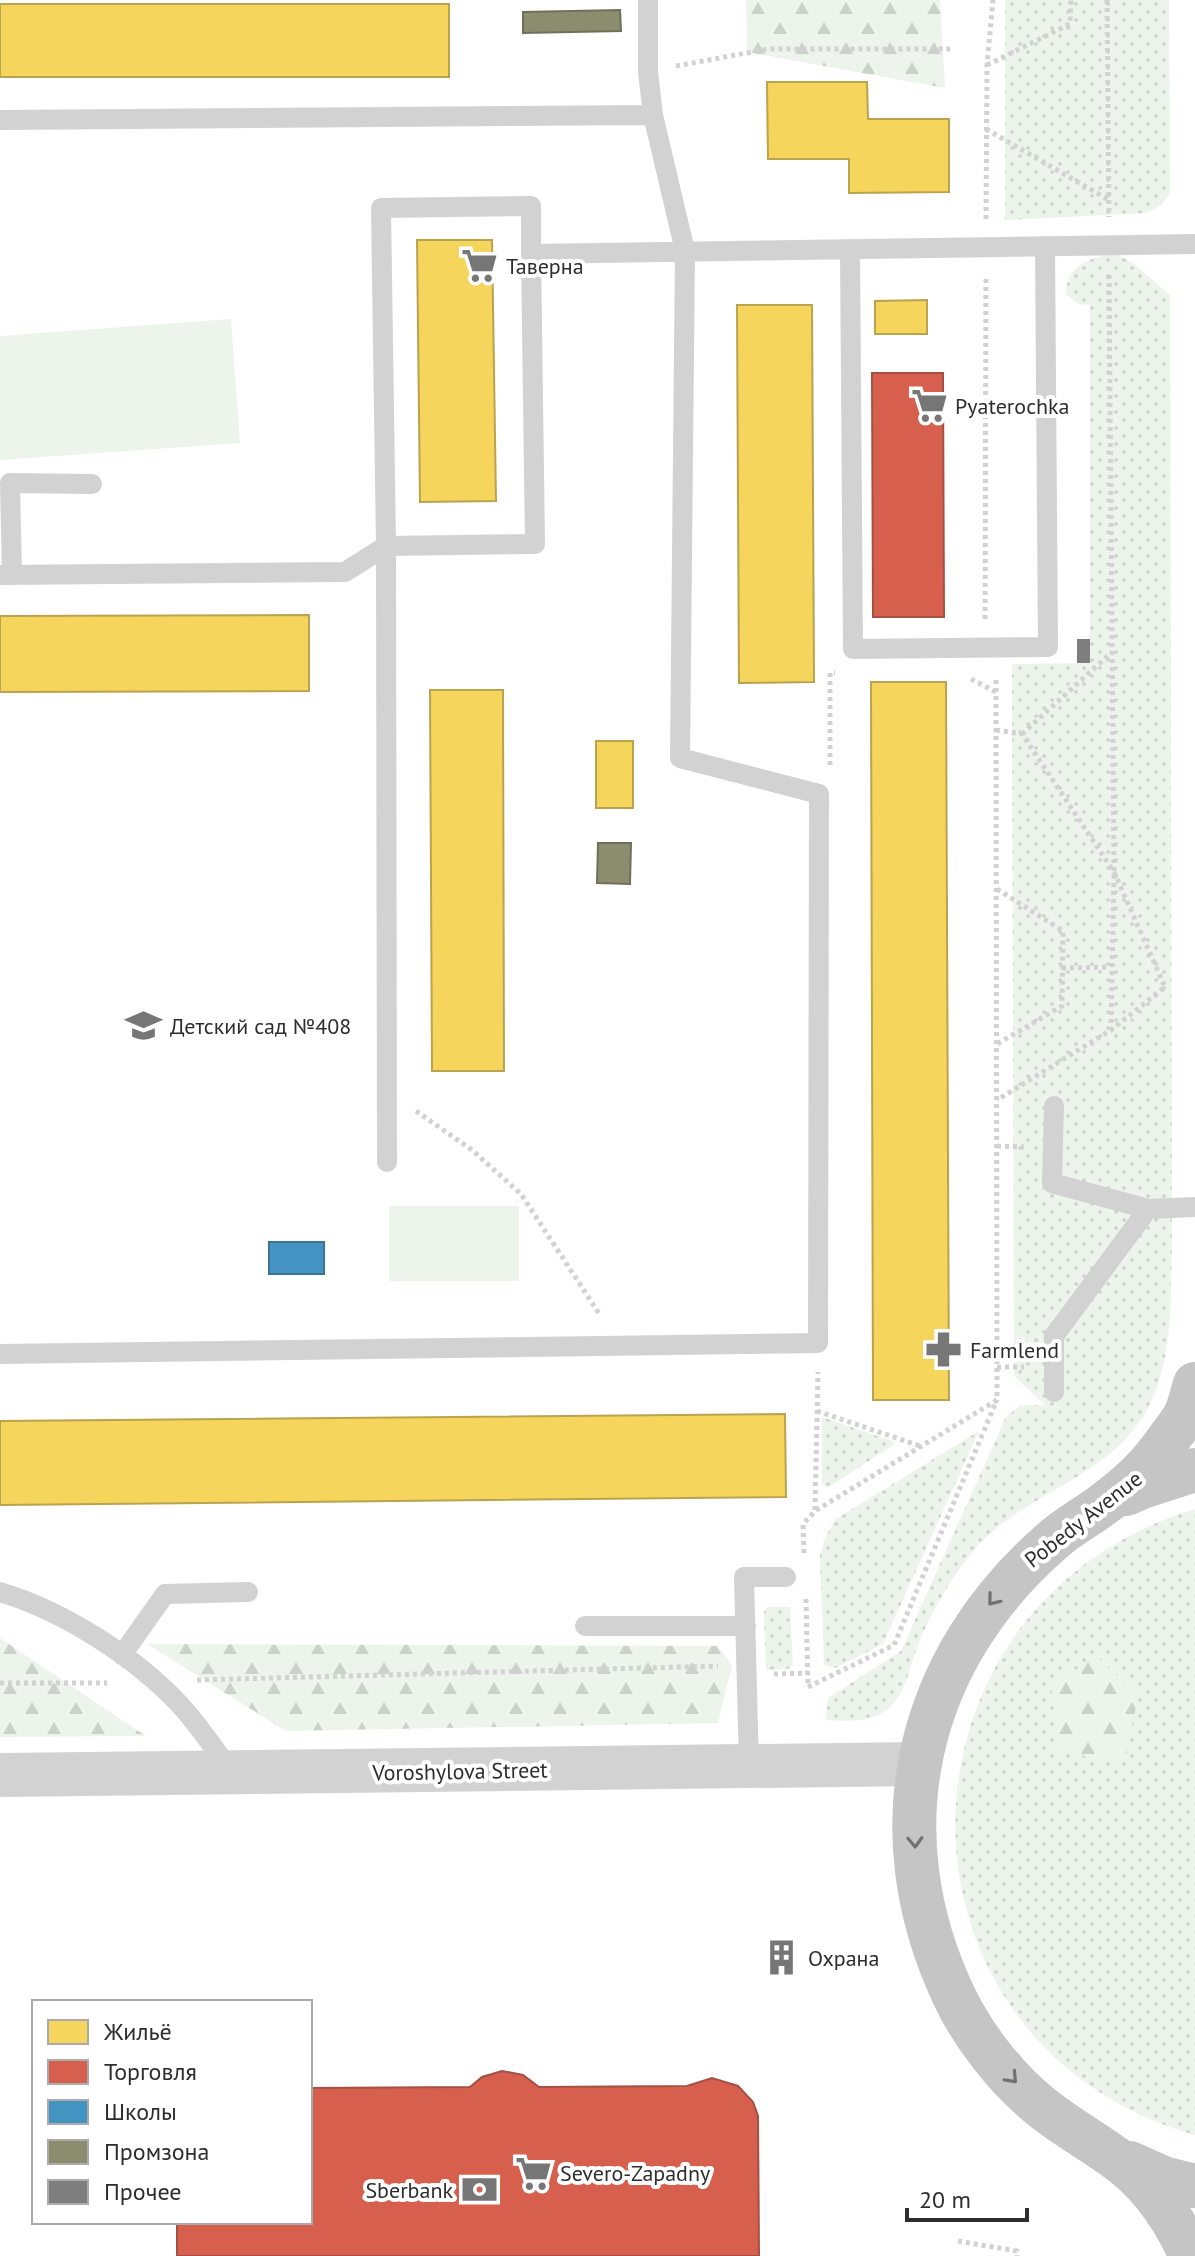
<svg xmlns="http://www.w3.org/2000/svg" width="1195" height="2256" viewBox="0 0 1195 2256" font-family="'PT Sans',sans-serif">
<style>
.grass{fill:url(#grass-dots)}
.forest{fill:url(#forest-firs)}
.garden{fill:#ecf4eb}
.homes{fill:#f6d55c;stroke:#baa34e;stroke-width:2}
.shops{fill:#d6604d;stroke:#a35143;stroke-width:2}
.schools{fill:#4393c3;stroke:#3c7496;stroke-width:2}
.industry{fill:#8c8c6e;stroke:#70705a;stroke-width:2}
.building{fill:#7e7e7e}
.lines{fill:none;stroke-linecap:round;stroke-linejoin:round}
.path{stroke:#d2d2d2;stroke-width:5;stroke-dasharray:4 4;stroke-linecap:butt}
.service{stroke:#d2d2d2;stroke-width:20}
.tertiary{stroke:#d2d2d2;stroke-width:44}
.primary{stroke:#c5c5c5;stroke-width:44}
.oneway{stroke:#717171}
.labels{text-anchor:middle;stroke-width:8;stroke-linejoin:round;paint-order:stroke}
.poi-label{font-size:22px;fill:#2d2d2d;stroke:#fff;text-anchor:start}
.street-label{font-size:22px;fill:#2d2d2d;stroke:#fff}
</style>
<defs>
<pattern id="grass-dots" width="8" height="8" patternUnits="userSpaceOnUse" patternTransform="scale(2)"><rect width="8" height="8" fill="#ecf4eb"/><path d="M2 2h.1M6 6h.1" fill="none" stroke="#cbd2ca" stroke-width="1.8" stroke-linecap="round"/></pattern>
<pattern id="forest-firs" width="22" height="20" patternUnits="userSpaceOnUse" patternTransform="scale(2)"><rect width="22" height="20" fill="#ecf4eb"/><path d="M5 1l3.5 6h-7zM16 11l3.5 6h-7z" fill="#cbd2ca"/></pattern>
</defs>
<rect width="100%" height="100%" fill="#fff"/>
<path class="grass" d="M1005,0H1169L1170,194L1161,205L1147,213L1005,220Z
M1116,254L1133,263L1170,295L1172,1243C1170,1296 1174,1355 1150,1404C1114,1478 1026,1490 975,1549C953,1575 935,1606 921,1637C911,1659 908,1691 889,1708C871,1723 848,1721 826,1720L828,1698L901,1651L1006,1417L1021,1405H1045L1014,1376L1012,664L1090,663V305L1078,304L1066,294C1066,265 1091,257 1116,254Z
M822,1417L892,1441L895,1444L827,1488L822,1484Z
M979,1431L883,1644L836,1668L824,1665L820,1556L825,1538L836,1519Z
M1195,1509V2135C874,2043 877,1606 1195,1509Z
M767,1607H790L793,1665L788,1669L766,1670L764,1612Z"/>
<path class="forest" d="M746,0H940L945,88L747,52Z
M0,1638L146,1736L0,1737Z
M147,1644L717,1646L732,1665L718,1723L286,1731Z
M1097,1656L1138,1696L1125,1762L1059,1752L1051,1685Z"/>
<path class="garden" d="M231,319L240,443L0,460V336Z
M389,1206H519V1281H389Z"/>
<path class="homes" d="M0,4H449V77H0Z
M767,82H867L868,119H949V192L849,193V159H768Z
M417,240H492L496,501L420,502Z
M927,300V334H875V301Z
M737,305H812L814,682L739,683Z
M309,615V691L0,692V616Z
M871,682H946L949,1400H873Z
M430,690H503L504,1071H432Z
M596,741H633V808H596Z
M785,1414L786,1497L0,1505V1421Z"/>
<path class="shops" d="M872,373H943L944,617H873Z
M775,1950H790V1966H775Z
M502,2071L523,2075L539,2087L687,2086L712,2078L738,2086L753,2102L758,2116L759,2256H177V2222H310V2088L470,2087L482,2077Z"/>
<path class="schools" d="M269,1242H324V1274H269Z"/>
<path class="industry" d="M620,10L621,31L523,33V12Z
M598,843H631L630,884L597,883Z"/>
<path class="building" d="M1077,639H1090V663H1077Z"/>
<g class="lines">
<path class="path" d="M1107,0L1109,217
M987,65L1070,24L1071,0
M676,66L768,49H950
M986,129L1109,200
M986,219L987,65L993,0
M1109,275L1114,872L1111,1030
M985,619L986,277
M971,679L996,692
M996,730L1022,734L1114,872L1165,987L1111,1030L997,1100
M1022,734L1112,652
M830,765V673H835
M997,889L1063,931L1062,1006L997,1044
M1062,968L1110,967
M416,1111L472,1150L521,1194L600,1315
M997,1146L1024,1147
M997,1367H1024
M817,1411L920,1446
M815,1510L818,1372
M804,1553L803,1524L815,1511L997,1400L996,678
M806,1599L808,1687
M774,1674L809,1673
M197,1680L718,1666
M0,1683H107
M808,1687L894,1645L996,1402
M958,2241L1017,2251V2256"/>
<path class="service" d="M0,120L653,115
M850,249L853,649L1048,647L1045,246
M0,575L345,572L386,546L535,544L531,254
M12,575L10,483L92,484
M1054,1106L1052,1183L1148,1209L1195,1207
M387,1162L386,546L381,208L531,206V254L1195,244
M0,1354L818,1343L819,794L680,758L685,251L653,115L648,72V0
M1054,1392V1336L1148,1209
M0,1592C64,1611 137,1658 182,1707C200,1727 215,1750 231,1771
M585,1626H746
M122,1655L165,1594L248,1592
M749,1766L744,1577H786"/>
<path class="tertiary" d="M0,1775L920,1764"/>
<path class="primary" d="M1126,1494L1142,1487L1195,1470
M1130,2163L1166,2179L1195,2186
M1191,2256C1174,2218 1149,2181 1114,2157C1089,2139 1063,2125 1039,2105C1005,2077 973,2036 954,1996C876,1831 915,1660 1052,1541C1067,1527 1085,1518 1101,1506C1131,1484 1148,1468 1169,1438C1175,1430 1182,1422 1186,1413C1190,1404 1192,1393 1195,1384"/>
</g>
<defs><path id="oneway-chevron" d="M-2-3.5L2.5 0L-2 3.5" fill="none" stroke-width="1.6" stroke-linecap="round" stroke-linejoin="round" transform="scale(2)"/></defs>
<g class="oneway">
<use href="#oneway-chevron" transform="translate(993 1600) rotate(129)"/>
<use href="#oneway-chevron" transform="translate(915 1842) rotate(88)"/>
<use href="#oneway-chevron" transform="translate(1012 2078) rotate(47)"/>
</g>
<defs>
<symbol id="supermarket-bare" viewBox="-9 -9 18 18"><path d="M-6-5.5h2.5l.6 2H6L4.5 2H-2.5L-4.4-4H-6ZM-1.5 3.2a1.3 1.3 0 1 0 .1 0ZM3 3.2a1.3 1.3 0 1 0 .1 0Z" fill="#767676" stroke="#fff" stroke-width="2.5" paint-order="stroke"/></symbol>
<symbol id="school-bare" viewBox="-9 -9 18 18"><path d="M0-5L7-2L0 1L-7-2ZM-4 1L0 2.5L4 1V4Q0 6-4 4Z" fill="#767676" stroke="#fff" stroke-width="2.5" paint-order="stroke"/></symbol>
<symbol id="pharmacy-bare" viewBox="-9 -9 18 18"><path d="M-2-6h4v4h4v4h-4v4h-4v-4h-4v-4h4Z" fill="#767676" stroke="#fff" stroke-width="2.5" paint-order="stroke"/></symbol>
<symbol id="building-bare" viewBox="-9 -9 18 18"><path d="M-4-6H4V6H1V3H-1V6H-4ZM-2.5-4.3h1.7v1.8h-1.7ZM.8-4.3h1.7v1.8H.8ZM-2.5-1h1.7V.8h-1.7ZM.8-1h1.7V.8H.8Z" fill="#767676" stroke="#fff" stroke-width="2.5" paint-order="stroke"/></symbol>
<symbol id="bank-bare" viewBox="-9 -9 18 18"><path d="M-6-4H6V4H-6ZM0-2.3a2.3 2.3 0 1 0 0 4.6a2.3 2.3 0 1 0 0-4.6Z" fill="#767676" stroke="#fff" stroke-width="2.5" paint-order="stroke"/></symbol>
</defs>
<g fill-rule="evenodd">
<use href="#supermarket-bare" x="454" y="240" width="51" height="51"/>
<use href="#supermarket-bare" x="904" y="380" width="51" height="51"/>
<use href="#school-bare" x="118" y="1000" width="51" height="51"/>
<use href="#pharmacy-bare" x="918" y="1324" width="51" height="51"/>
<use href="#building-bare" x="756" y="1932" width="51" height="51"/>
<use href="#supermarket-bare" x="508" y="2148" width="51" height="51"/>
<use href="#bank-bare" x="454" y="2164" width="51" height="51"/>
</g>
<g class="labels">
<g class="poi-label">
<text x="506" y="274">Таверна</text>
<text x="955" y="414">Pyaterochka</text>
<text x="170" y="1034">Детский сад №408</text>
<text x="970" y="1358">Farmlend</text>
<text x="808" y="1966">Охрана</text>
<text x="560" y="2181">Severo-Zapadny</text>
<text x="453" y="2198" text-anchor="end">Sberbank</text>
</g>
<g class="street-label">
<text transform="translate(1083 1519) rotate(-38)" y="8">Pobedy Avenue</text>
<text transform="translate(460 1771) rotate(-1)" y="8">Voroshylova Street</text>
</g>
</g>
<rect x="32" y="2000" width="280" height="224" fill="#ffffff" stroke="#ababab" stroke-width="2"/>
<rect x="48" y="2020" width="40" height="24" fill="#f6d55c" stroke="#ababab" stroke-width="2"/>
<text x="104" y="2040" font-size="24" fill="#2d2d2d">Жильё</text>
<rect x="48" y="2060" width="40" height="24" fill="#d6604d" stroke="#ababab" stroke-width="2"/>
<text x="104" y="2080" font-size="24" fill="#2d2d2d">Торговля</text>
<rect x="48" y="2100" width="40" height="24" fill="#4393c3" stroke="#ababab" stroke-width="2"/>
<text x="104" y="2120" font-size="24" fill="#2d2d2d">Школы</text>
<rect x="48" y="2140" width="40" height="24" fill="#8c8c6e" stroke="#ababab" stroke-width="2"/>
<text x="104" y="2160" font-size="24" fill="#2d2d2d">Промзона</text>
<rect x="48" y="2180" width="40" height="24" fill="#7e7e7e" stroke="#ababab" stroke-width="2"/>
<text x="104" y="2200" font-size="24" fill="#2d2d2d">Прочее</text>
<path d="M907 2208v12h120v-12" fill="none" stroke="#2d2d2d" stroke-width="4"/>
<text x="919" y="2208" font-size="24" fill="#2d2d2d" stroke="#ffffff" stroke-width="6" paint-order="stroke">20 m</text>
</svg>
